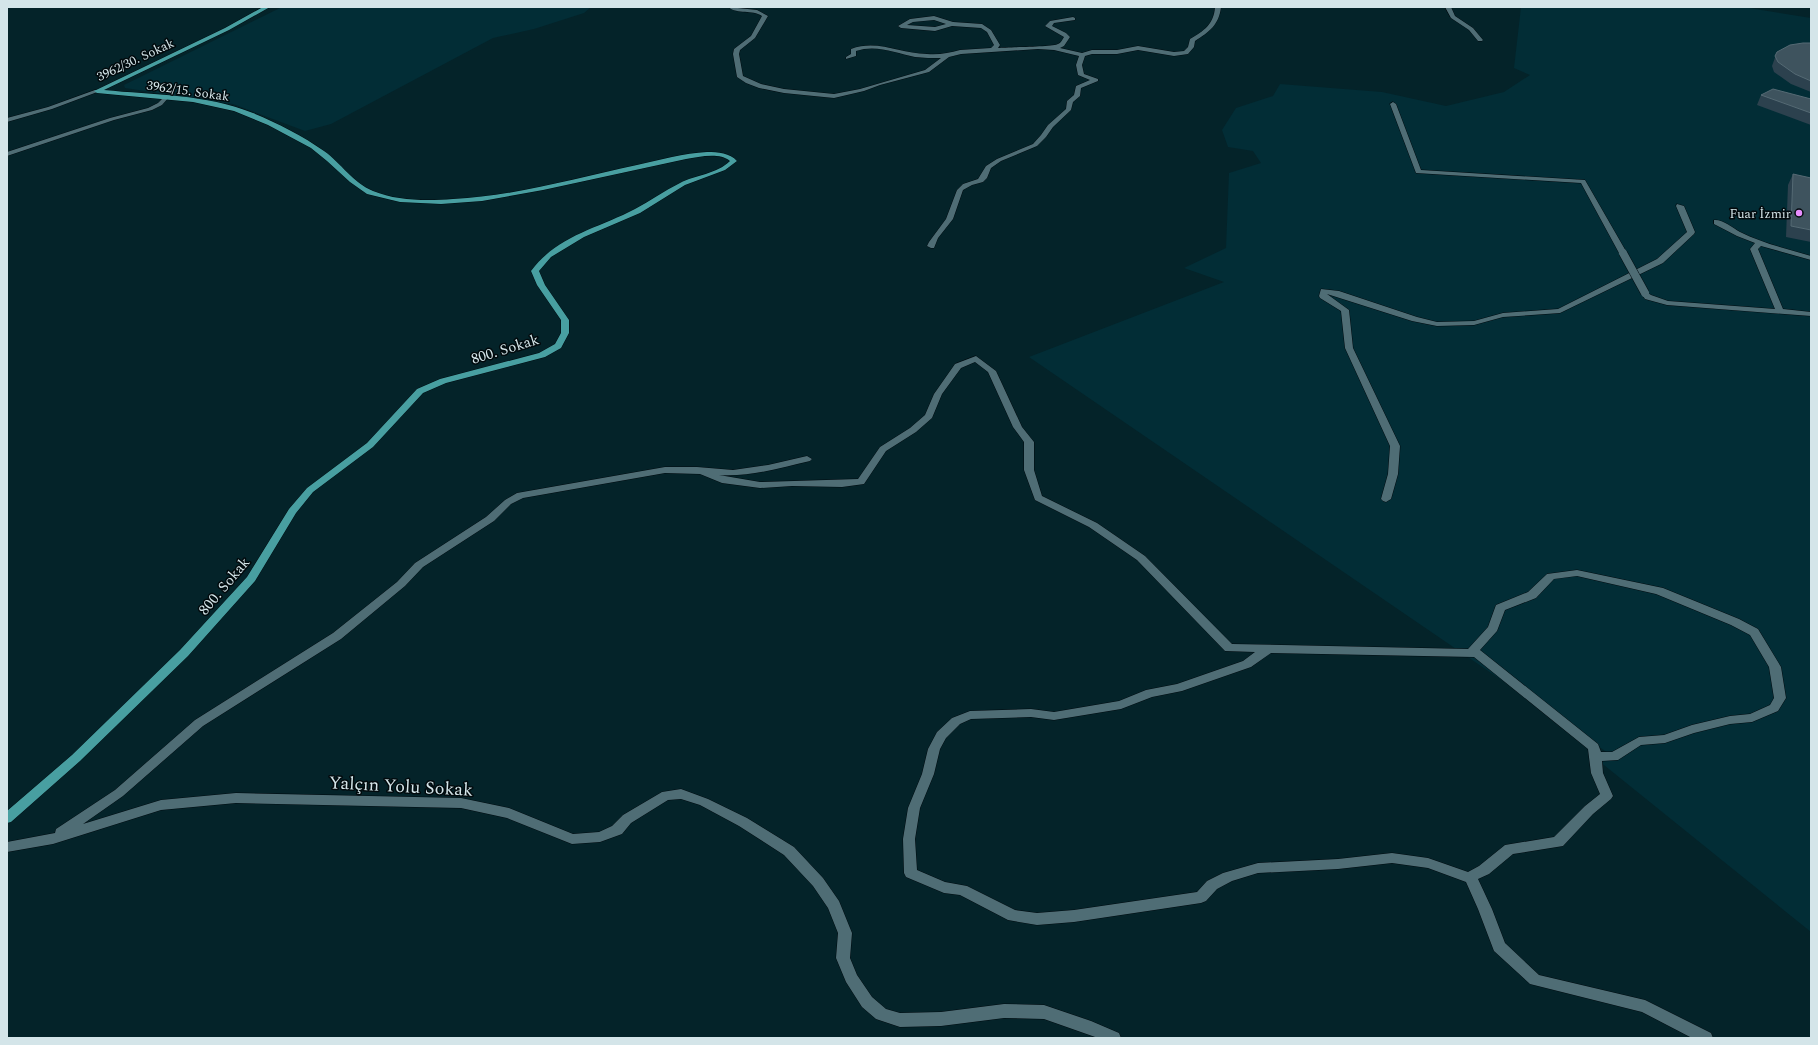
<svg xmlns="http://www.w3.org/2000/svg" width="1818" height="1045" viewBox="0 0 1818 1045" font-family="Spectral,serif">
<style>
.built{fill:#022d36}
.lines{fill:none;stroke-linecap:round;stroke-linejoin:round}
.minor-casing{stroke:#000b10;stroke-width:1}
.major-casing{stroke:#000b10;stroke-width:1}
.minor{fill:#4f6d75;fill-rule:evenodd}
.major{fill:#489fa1;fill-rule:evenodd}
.minor-bridge-casing{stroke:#000b10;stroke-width:9;stroke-linecap:butt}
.minor-bridge{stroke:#4f6d75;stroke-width:8}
.wall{fill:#2c414e}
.building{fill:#3e535e;stroke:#556a74}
.poi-dot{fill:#e88eff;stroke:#020a0d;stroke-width:1.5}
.labels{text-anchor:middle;stroke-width:3;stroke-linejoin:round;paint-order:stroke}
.far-street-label{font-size:13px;fill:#d4e5e9;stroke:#020a0d}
.far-poi-label{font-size:13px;fill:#d4e5e9;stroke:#020a0d;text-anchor:end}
.street-label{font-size:15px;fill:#d4e5e9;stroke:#020a0d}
.near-street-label{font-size:18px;fill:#d4e5e9;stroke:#020a0d}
</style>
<rect width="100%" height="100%" fill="#042329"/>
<path class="built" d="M282,7H591L584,13L534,29L493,38L331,124L305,131L233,104L125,88L124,85Z
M1521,7H1743L1811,18V932L1599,761L1614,757L1029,357L1224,282L1184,268L1226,248L1229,173L1261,163L1253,151L1228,147L1222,130L1236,108L1273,96L1280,84L1382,92L1446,106L1504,92L1530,75L1514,68Z"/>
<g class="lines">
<defs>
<path id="minor" d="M728,7L757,10L768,16L755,38L740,50L739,54L743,76L761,84L784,89L834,94L860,89L925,70L941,58C932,58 924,58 915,57C896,53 876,44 856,51V56L846,59V57L851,54V49C878,39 900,54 927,54C939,55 949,53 960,50C970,49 981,49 991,48L994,45L987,32L981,28L952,26L935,31L901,28L898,26L910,19L934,16L953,22L982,24L991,30L1000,45L998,48C1007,47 1054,47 1058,44C1061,43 1062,40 1064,37L1045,26L1050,21L1073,17L1075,18V20L1054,23L1052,26L1066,33L1070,37L1064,46L1060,48L1082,53L1092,50H1117L1138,46L1174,52L1184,51L1188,47L1190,39C1204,31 1214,24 1215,7H1221C1219,25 1209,32 1195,41L1194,47L1188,54L1174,56L1138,50L1117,54H1092L1085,56L1082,65L1084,74L1098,79V81L1081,88L1080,96L1073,102L1071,110L1053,127L1046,137L1037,146L1001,161L991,168L987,178L983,182L972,185L963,190L953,219L938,238L934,248H931L927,246L929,242L946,219L957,190L963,184L978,179L986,166L997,159L1033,144L1041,135L1048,125L1066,109L1067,101L1074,95L1076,86L1090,80L1078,75L1076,65L1079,56L1054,50L1038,49L961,54L949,57L929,72L880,85L864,91L834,98L784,93L759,88L746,83L737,77L733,54L734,49L751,36L762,16C752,9 738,15 728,7ZM934,20L946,24L935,27L907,25L913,22Z
M1445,7H1451L1455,16L1473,28L1483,40L1482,41H1478L1469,30L1451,18Z
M95,90L100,91L52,109L7,122V118L48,107Z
M166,95L169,97L162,105L152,110L114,120L7,156V152L110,118L148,108L158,103Z
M1393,102L1396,104L1421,170L1585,180L1627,253L1623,255L1619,253L1581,183L1416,173L1390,104Z
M1677,204L1684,206L1695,232L1694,234L1663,263L1560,313L1503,317L1474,325L1437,326L1412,321L1327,294L1349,310L1353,348L1400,446L1398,474L1391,499L1386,502L1383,501L1381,499L1388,474L1390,446L1345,348L1341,311L1320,298L1319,296L1321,289L1339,291L1417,317L1437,322L1474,321L1503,313L1558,309L1657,259L1687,232L1676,206Z
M1714,220C1722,219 1733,228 1740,232C1762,243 1787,249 1811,256V260L1761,246L1758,249L1783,309L1811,312V316L1667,305L1645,299L1641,293L1645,291L1651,295L1668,301L1775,309L1750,249L1755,243L1737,236L1714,224Z
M976,356L996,371L1022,427L1034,442V470L1042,496L1097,523L1145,556L1232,644L1468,649L1488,627L1496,605L1528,592L1547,574L1577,570L1663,588L1739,619L1758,629L1781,667L1786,698L1778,711L1752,722L1730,724L1694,733L1665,743L1641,745L1618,760L1602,761L1603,773L1613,796L1611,799L1593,814L1563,846L1513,854L1489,874L1478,879L1492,909L1505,943L1539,975L1645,1000L1711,1033L1713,1038H1692L1642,1012L1530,984L1494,951L1478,909L1466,882L1428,868L1392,863L1338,869L1258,873L1232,881L1217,889L1206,901L1201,903L1074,922L1037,925L1008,920L960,895L944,893L906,877L904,873L903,839L908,808L922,774L928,749L937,732L952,718L970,711L1031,709L1054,712L1119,701L1146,690L1177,684L1243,661L1255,652L1225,651L1137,560L1089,527L1035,500L1024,470V442L1013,427L988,372L975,362L961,368L942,394L932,418L916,432L886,451L864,484L842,487L792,486L760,488L722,483L700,474L665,473L523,498L511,504L494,521L423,567L405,586L341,639L203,726L123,796L83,824L161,800L236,793L461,798L509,808L573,834L599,832L612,826L623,815L662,792L681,789L708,799L747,818L794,847L823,878L839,901L852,933L850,958L857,975L872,997L886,1009L900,1013L941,1012L1004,1004L1044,1005L1091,1021L1119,1033L1121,1038H1098L1044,1019L1004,1018L941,1026L900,1027L876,1019L862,1007L846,982L836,958L838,933L828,908L813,886L784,855L739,826L700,805L681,799L668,800L631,823L622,834L600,842L572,844L507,818L461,808L236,803L161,810L53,844L7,852V842L55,833L56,829L115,790L195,720L333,633L397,582L415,563L486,517L505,500L517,493L665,467H697L733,470L768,465L807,456L812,459L810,461C780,468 750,477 719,475L760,482L858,479L880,447L910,428L925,415L934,394L955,364ZM1577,576L1656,594L1731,625L1750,635L1769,667L1774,698L1770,705L1750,714L1730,716L1692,725L1664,735L1639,737L1612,752H1601L1598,744L1480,650L1497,631L1505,610L1536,598L1554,579ZM1271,653L1474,657L1588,749L1591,773L1600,794L1585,806L1554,837L1505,845L1479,866L1468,872L1428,858L1392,853L1338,859L1258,863L1223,873L1207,881L1197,892L1074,910L1037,913L1015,910L967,886L945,882L917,870L915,839L920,808L934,774L940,749L946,738L960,724L971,719L1031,717L1054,720L1121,709L1152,697L1182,691L1251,667Z"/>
<path id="major" d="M263,7H270L229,30L104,90C153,95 206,94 253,113C277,123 303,136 324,151C341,163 353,183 373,191C397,201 427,201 453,199C515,196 576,178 637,165C660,160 684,153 707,152C718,152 730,153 737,161L725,170L685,185L640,213L584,237L551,257L539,271L545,285L569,320V333L561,348L545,357L446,383L423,393L373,447L313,492L296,513L255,581L188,656L80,761L11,822L7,823V811L72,755L180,650L247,577L289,509L307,488L367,443L417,389L440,379L539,353L555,344L561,333V320L537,285L531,271C558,235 597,229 635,209C650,201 664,191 680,183C695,175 717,174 730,161C719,152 699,157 686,159L543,190L482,201L441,204L400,202L367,194L350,182L327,161L311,148L268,125L234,111L193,102L97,93L94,91L225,28Z"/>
</defs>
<use href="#minor" class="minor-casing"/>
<use href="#major" class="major-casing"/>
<use href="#minor" class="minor"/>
<use href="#major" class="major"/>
<defs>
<path id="minor-bridge" d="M1623,253L1645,293"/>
</defs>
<use href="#minor-bridge" class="minor-bridge-casing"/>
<use href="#minor-bridge" class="minor-bridge"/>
</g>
<path class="wall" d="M1811,43V92L1791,84L1774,72L1772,66L1777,52Z
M1761,95L1811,99V125L1757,105Z
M1793,174L1811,178V242L1786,237L1788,185Z"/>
<path class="building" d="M1803,43H1811V81L1795,74L1778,62L1775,56L1777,52L1790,45Z
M1773,89L1811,99V113L1761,95Z
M1793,174L1811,178V230L1791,226Z"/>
<circle class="poi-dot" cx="1799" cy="213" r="4"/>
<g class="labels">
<g class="far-street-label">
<text transform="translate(135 59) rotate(-25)" y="5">3962/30. Sokak</text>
<text transform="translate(188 90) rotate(8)" y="5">3962/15. Sokak</text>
</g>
<g class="far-poi-label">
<text x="1791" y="218">Fuar İzmir</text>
</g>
<g class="street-label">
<text transform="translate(505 349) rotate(-17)" y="5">800. Sokak</text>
<text transform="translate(224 586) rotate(-50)" y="5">800. Sokak</text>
</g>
<g class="near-street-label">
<text transform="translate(401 786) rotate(3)" y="6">Yalçın Yolu Sokak</text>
</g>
</g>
<rect width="1818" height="1045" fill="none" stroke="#d4e5e9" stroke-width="16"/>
</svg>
